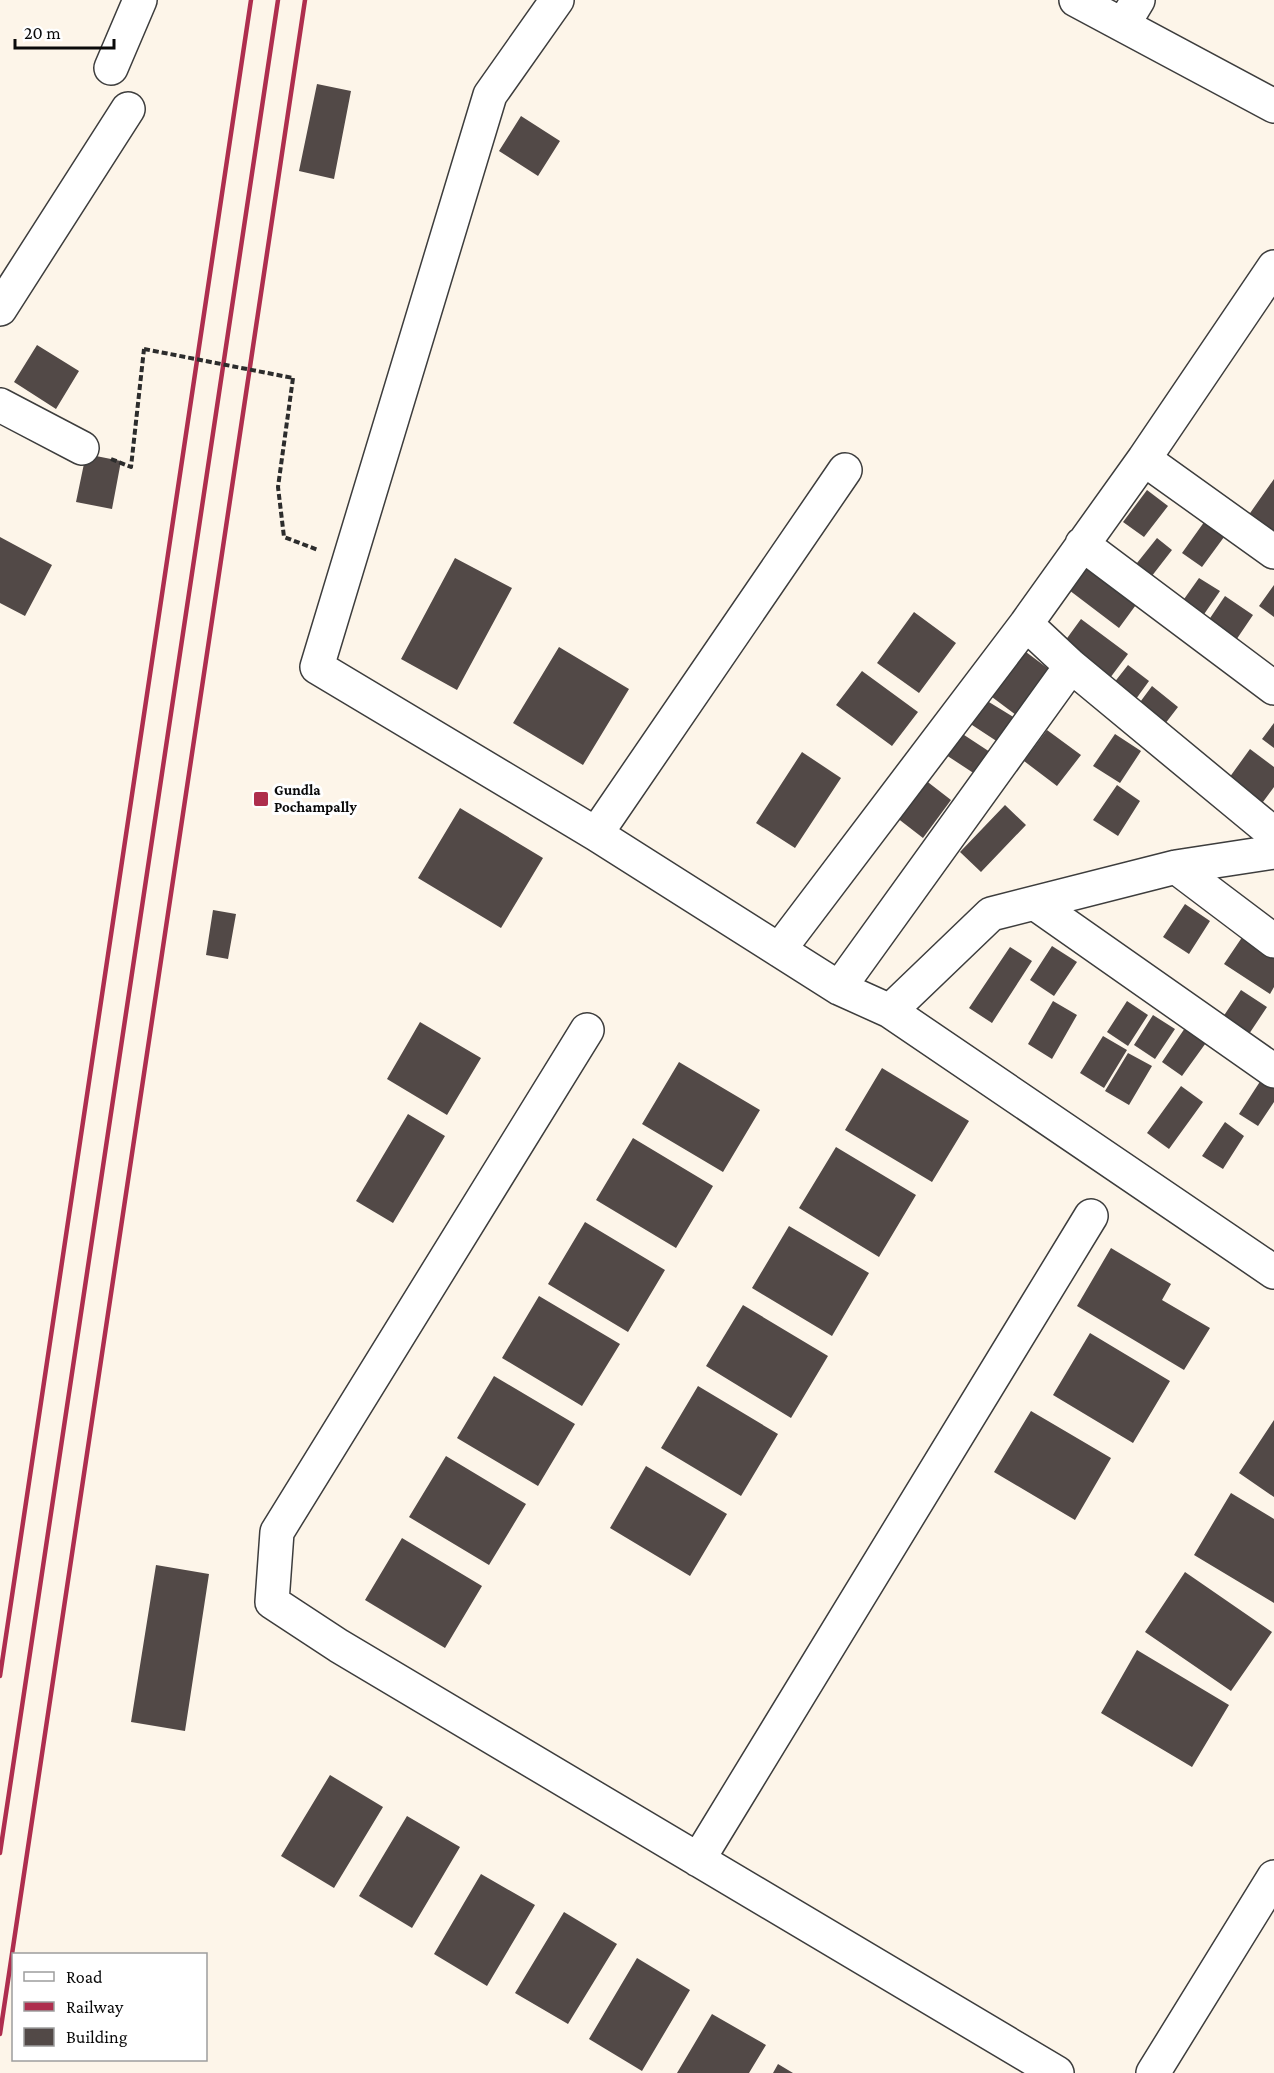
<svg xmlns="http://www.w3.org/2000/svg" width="1274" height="2073" viewBox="0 0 1274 2073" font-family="'Crimson Pro',serif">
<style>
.building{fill:#524947}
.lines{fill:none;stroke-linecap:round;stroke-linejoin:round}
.street-casing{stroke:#3d3d3d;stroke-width:36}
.path{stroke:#2c2c2c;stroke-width:4;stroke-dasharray:6 3;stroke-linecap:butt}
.street{stroke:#fff;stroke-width:33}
.rail{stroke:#ae2e4e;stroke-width:4.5}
.path-bridge{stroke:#2c2c2c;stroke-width:4;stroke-dasharray:6 3;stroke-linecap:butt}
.poi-dot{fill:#ae2e4e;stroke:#fff;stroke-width:2}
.labels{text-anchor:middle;stroke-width:6;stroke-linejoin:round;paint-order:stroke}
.poi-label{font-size:15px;font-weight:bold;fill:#0a0a0a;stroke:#fff;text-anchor:start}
</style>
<rect width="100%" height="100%" fill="#fdf5e9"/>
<path class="building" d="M317,84L351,91L334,179L299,171Z
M521,116L560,141L538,176L499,151Z
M37,345L79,371L56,409L14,382Z
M86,454L121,461L112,509L76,502Z
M1274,479V535L1248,516Z
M1147,490L1168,506L1144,537L1123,522Z
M1207,518L1227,533L1202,567L1182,553Z
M0,537L52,565L25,616L0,603Z
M1157,538L1172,550L1148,581L1133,568Z
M1088,557L1141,598L1119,628L1065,587Z
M455,558L512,588L457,690L401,659Z
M1199,578L1220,591L1198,623L1177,609Z
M1274,585V617L1259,606Z
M1225,596L1253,615L1232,646L1204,627Z
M914,612L956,643L919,693L877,663Z
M1081,619L1128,654L1104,686L1057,652Z
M559,647L629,689L583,765L513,723Z
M1022,649L1058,676L1024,721L988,694Z
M1128,665L1149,681L1128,710L1106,693Z
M862,671L918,712L892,746L836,705Z
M1152,686L1178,707L1158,733L1132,713Z
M984,699L1015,718L998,742L969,723Z
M1274,723V748L1262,739Z
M1047,730L1081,755L1057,786L1024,761Z
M958,731L990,752L975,774L943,753Z
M1115,734L1141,751L1120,783L1093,766Z
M1250,749L1274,767V787L1257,810L1224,785Z
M802,752L841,778L795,848L756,823Z
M920,776L951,800L923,838L892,814Z
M1117,785L1140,801L1118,836L1093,820Z
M1005,805L1026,825L981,872L960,852Z
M460,808L543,858L501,928L418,878Z
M1185,904L1210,921L1189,954L1163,937Z
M213,910L236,914L228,959L206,955Z
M1247,930L1274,947V987L1270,994L1224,964Z
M1052,946L1077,962L1054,996L1030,980Z
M1010,947L1032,961L992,1023L969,1008Z
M1241,990L1267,1007L1245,1040L1219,1023Z
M1053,1001L1077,1015L1052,1059L1028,1044Z
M1127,1001L1148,1015L1128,1046L1107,1032Z
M1153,1015L1175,1029L1155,1059L1134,1045Z
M420,1022L481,1058L447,1115L387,1079Z
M1187,1025L1208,1040L1182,1076L1162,1062Z
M1103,1036L1127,1050L1104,1088L1080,1073Z
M1128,1053L1152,1066L1129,1105L1105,1091Z
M679,1062L760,1110L723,1172L642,1124Z
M882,1068L969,1121L932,1182L845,1130Z
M1261,1080L1274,1088V1102L1258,1126L1239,1114Z
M1181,1086L1203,1102L1169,1149L1147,1133Z
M408,1114L445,1136L393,1223L356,1201Z
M1225,1122L1244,1136L1223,1169L1202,1156Z
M633,1138L713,1186L676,1248L596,1200Z
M836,1147L916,1195L879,1257L799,1208Z
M585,1222L665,1270L628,1332L548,1284Z
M789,1226L869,1273L832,1336L752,1288Z
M1111,1248L1171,1284L1162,1300L1210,1328L1184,1370L1077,1306Z
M539,1296L620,1344L582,1406L502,1358Z
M743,1305L828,1356L791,1418L706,1366Z
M1090,1333L1170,1381L1133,1443L1053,1395Z
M494,1376L575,1424L538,1486L457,1438Z
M698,1386L778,1434L741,1496L661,1448Z
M1031,1411L1111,1458L1075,1520L994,1472Z
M1274,1420V1497L1239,1473Z
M446,1456L526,1504L489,1565L409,1517Z
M646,1466L727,1514L690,1576L610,1528Z
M1231,1493L1274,1519V1603L1194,1555Z
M402,1538L482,1586L445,1648L365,1600Z
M156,1565L209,1574L185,1731L131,1722Z
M1185,1572L1272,1632L1231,1691L1145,1632Z
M1137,1650L1229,1705L1192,1767L1101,1713Z
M330,1775L383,1807L334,1888L281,1856Z
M407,1816L460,1847L412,1928L359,1896Z
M481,1874L535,1905L487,1986L434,1954Z
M564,1912L617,1944L568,2024L515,1993Z
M637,1958L690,1990L642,2071L589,2039Z
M712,2014L766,2045L749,2073H677Z
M778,2064L793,2073H773Z"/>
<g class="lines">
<defs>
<path id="street" d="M557,0L490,95L317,667L596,834L839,988L890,1011L1274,1272
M1076,0L1274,106
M1123,25L1138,0
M111,68L140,0
M0,309L128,109
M0,405L82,448
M1144,459L1274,552
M1082,544L1274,688
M1026,624L1071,666
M596,834L845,470
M1176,867L1274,941
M1036,904L1274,1071
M779,950L1026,624L1144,459L1274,267
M839,988L1071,666L1274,834
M890,1011L991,914L1176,867L1274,852
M587,1030L277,1532L272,1602L339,1646L1057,2073
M698,1860L1091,1216
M1153,2073L1274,1877"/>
</defs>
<use href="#street" class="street-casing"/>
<path class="path" d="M293,378L278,487L284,537L318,550
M111,459L131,467L144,349"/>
<use href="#street" class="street"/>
<path class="rail" d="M0,1676L251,0
M0,1853L278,0
M0,2034L305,0"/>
<path class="path-bridge" d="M144,349L293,378"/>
</g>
<rect class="poi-dot" x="253" y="791" width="16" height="16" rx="3"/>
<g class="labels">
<g class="poi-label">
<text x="274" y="795">Gundla<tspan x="274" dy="17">Pochampally</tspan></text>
</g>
</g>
<rect x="12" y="1953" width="195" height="108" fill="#ffffff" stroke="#9d9d9d" stroke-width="1.5"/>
<rect x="24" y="1972" width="30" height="9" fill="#ffffff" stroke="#9d9d9d" stroke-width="1.5"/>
<text x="66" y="1983" font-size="18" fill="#0a0a0a">Road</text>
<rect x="24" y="2002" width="30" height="9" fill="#ae2e4e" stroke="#9d9d9d" stroke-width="1.5"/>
<text x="66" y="2013" font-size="18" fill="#0a0a0a">Railway</text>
<rect x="24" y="2028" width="30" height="18" fill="#524947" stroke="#9d9d9d" stroke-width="1.5"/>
<text x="66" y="2043" font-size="18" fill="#0a0a0a">Building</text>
<path d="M15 39v9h99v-9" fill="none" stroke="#0a0a0a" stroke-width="3"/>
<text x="24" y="39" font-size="18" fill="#0a0a0a" stroke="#ffffff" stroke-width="4.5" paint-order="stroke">20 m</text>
</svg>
